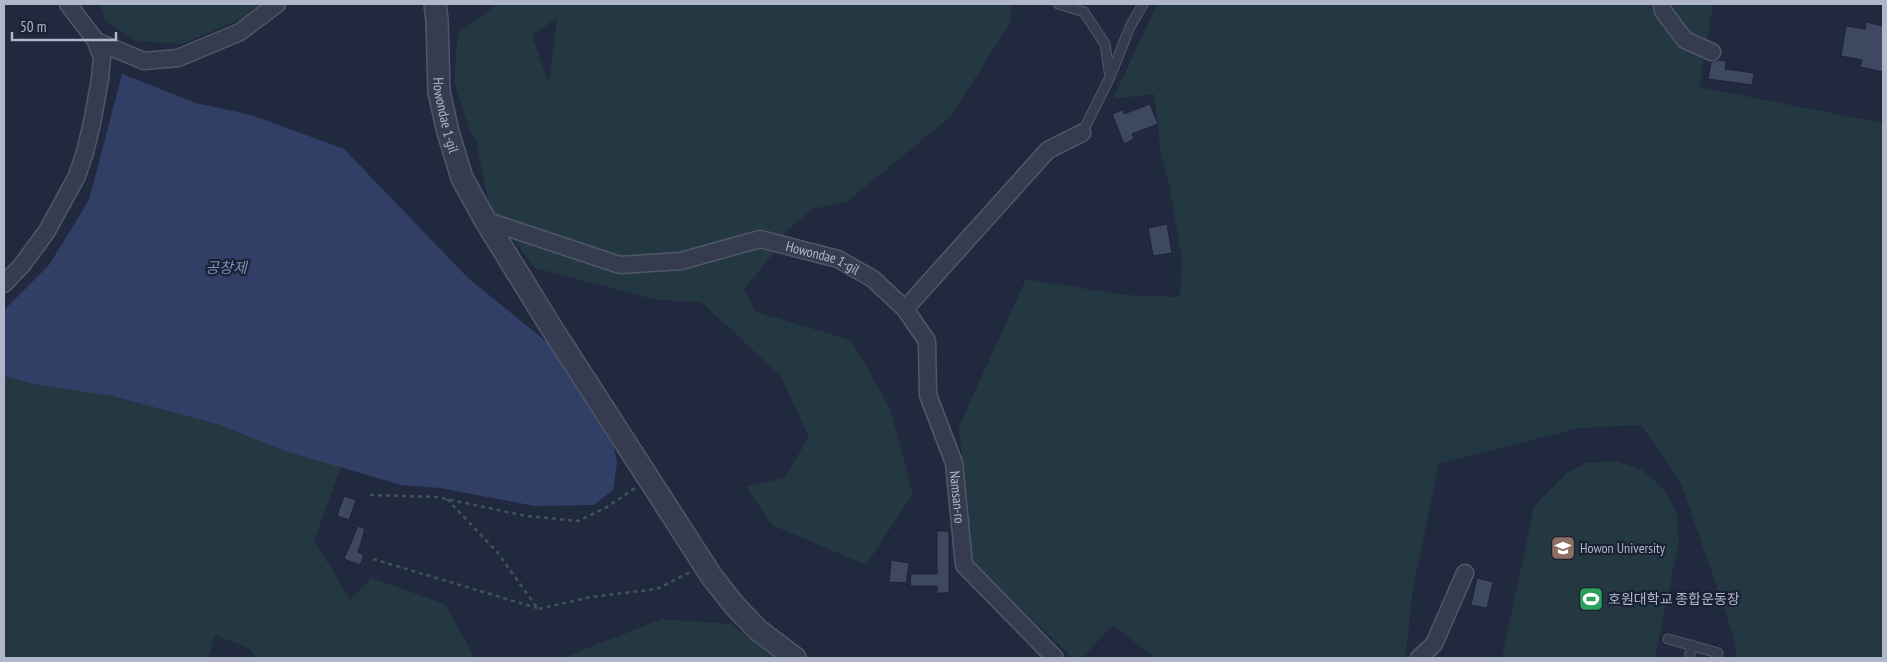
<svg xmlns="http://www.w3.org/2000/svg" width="1887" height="662" viewBox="0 0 1887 662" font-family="'PT Sans Narrow','Noto Sans KR',sans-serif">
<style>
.green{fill:#233840;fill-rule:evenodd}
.water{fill:#313f66}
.building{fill:#3f4861;stroke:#1c2336}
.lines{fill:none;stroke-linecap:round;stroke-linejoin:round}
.service-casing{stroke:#50576a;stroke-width:11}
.minor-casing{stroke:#50576a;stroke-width:19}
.tertiary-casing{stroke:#50576a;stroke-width:24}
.path{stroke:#3e545a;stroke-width:2.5;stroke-dasharray:4 4;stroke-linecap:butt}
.service{stroke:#353c4f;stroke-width:9}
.minor{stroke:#353c4f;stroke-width:16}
.tertiary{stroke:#353c4f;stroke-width:21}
.labels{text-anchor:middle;stroke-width:4.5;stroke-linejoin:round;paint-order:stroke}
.street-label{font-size:14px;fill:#b1b7ca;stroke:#1a2134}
.poi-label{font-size:14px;fill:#b1b7ca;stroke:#1a2134;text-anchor:start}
.water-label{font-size:15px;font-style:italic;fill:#7d8eb9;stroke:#1a2134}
</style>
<rect width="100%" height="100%" fill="#21293f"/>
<path class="green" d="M100,4H261L241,19L182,44L136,41L105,20Z
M498,4H1012L1009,25L950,117L848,201L813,209L785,232L775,251L744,290L756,312L851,340L890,408L913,494L866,565L772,525L746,487L784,478L809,437L780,375L701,302L657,300L535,268L490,210L476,140L470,132L454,81L458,32ZM557,18L549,84L532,35Z
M1157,4H1713L1699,87L1883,123V658H1737L1732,631L1681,483L1641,425L1580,428L1439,464L1414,583L1405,658H1155L1113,625L1082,658H1073L971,562L959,426L1026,279L1124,295L1180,297L1182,261L1170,189L1161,155L1154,94L1113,99Z
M4,376L112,396L220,425L341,467L314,540L350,600L371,578L445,604L475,658H255L253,652L241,645L215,635L208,658H4Z
M1616,461L1641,469L1661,486L1676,510L1679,540L1655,658H1502L1534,507L1566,473L1586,463Z
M662,619L731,624L774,658H562Z"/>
<path class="water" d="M122,74L196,103L251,115L344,149L469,279L547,342L614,447L617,463L613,490L594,505L535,506L440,488L401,485L285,451L220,425L112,396L34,384L4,376V310L49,265L89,200Z"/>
<path class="building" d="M1866,22L1883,26V72L1860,67L1862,60L1841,56L1846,26L1865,29Z
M1718,60L1726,61L1725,69L1754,73L1752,85L1708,79L1711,62Z
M1150,104L1158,124L1132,134L1134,139L1124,144L1112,114L1123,110L1124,114Z
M1167,224L1172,253L1153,256L1148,228Z
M344,496L356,500L349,520L337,516Z
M358,526L365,529L358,552L364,555L360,565L344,559Z
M937,531H949V593H937V586H910L911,574H937Z
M891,560L909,563L906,583L889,582Z
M1477,578L1493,582L1487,608L1471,605Z"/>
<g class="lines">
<defs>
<path id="service" d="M1058,4L1084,12L1105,44L1110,77
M1082,133L1110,77L1130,27L1143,4
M1668,639L1718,653L1717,658
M1689,658L1692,645"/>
<g id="minor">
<path d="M1662,4L1663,11L1685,40L1712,52"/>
<path d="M96,41L144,61L178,58L240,32L277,4"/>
<path id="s1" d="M485,220L620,265L681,261L760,239L838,259L873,279L905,309L927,341L928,395L954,463L964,565L1055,658"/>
<path d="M4,284L22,265L47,231L77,176L85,152L92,123L100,79L102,58L96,41L68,4"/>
<path d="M905,309L1048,150L1082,133"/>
<path d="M1419,658L1434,644L1465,573"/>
</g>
<g id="tertiary">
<path id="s2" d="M435,4L437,20L439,92L448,132L462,178L485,220L551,327L712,577L735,606L758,630L795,658"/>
</g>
</defs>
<use href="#service" class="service-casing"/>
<use href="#minor" class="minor-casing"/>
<use href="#tertiary" class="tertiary-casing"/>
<path class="path" d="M370,495L437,497L526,516L578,521L607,507L635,488
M447,499L497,552L538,609L591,597L657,589L690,572
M373,559L537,608"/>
<use href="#service" class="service"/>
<use href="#minor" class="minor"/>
<use href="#tertiary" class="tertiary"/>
</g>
<defs>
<symbol id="university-square" viewBox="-11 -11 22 22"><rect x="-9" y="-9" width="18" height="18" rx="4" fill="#8d6e63" stroke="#1a2134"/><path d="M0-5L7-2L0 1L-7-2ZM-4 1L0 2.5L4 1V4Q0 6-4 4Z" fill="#fff"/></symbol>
<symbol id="stadium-square" viewBox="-11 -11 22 22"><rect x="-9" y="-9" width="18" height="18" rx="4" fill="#2e9e5b" stroke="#1a2134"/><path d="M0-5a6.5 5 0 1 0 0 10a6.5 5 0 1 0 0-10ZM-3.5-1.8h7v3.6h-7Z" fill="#fff"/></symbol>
</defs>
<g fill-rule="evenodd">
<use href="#university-square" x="1549" y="534" width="28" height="28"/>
<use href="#stadium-square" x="1577" y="585" width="28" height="28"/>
</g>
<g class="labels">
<g class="street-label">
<text dy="5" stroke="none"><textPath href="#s2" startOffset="112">Howondae 1-gil</textPath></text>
<text dy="5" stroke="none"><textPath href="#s1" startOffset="351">Howondae 1-gil</textPath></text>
<text dy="5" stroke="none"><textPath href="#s1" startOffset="650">Namsan-ro</textPath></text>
</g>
<g class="poi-label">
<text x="1580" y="553">Howon University</text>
<text x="1608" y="604">호원대학교 종합운동장</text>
</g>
<g class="water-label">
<text x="226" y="273">공창제</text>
</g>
</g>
<rect width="1887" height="662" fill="none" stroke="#b1b7ca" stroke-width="10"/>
<path d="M12 32v8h104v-8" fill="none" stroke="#b1b7ca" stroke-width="2.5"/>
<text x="20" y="32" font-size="15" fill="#b1b7ca" stroke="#1a2134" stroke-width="4" paint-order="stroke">50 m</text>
</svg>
